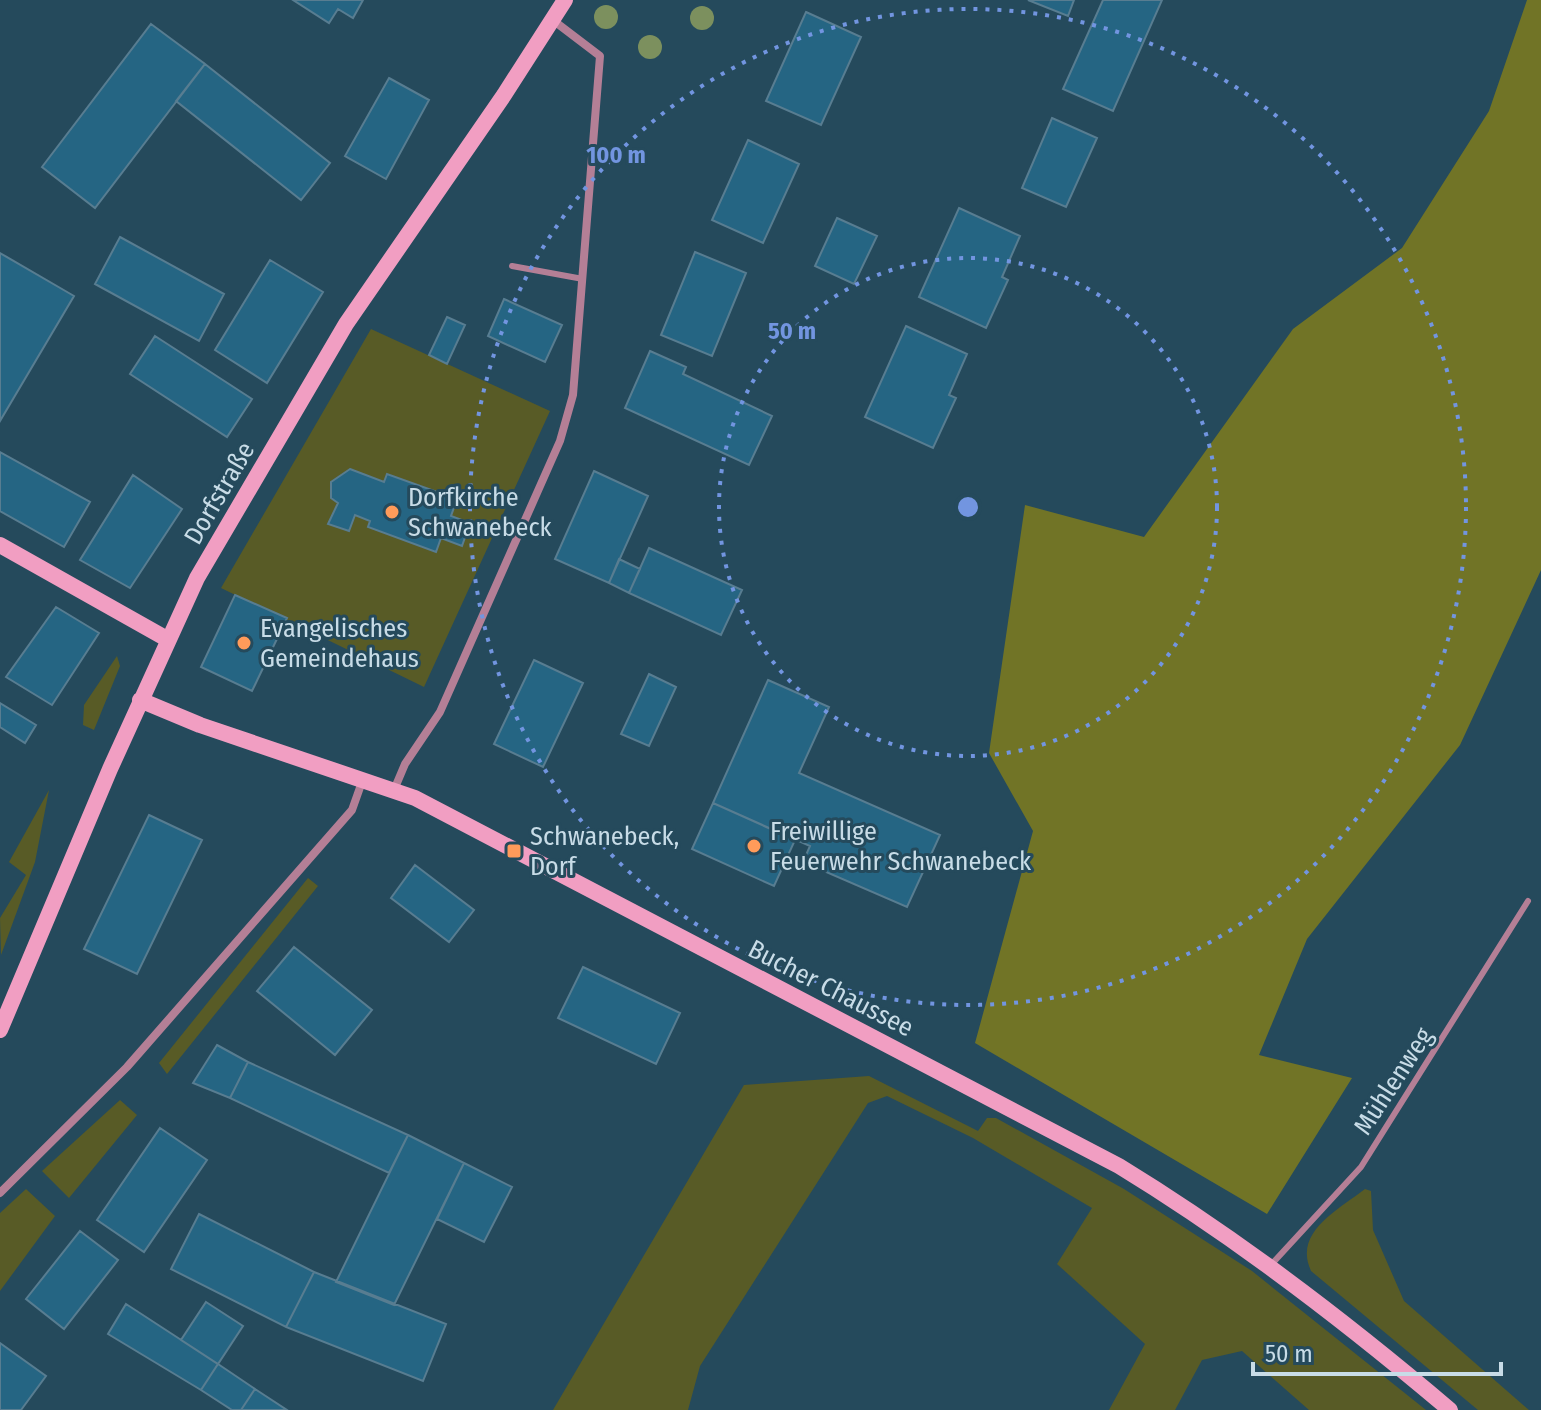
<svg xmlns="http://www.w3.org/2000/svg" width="1541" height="1410" viewBox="0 0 1541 1410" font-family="'Fira Sans Condensed',sans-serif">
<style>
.green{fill:#585b26}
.forest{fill:#717426}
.building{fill:#256583;stroke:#587d91;stroke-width:2}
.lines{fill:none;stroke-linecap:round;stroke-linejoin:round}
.lane{stroke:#b47f96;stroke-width:6}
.street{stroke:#b47f96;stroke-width:8}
.secondary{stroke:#f19ec2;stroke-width:16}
.tree{fill:#7c905e}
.ring{fill:none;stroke:#7295e0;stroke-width:4;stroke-dasharray:4 8}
.poi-dot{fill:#ff9b5a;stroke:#254a5c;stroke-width:3}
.labels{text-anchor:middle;stroke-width:6;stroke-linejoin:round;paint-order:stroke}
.street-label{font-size:26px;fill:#c8dce7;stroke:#254a5c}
.poi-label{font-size:26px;fill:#c8dce7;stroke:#254a5c;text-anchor:start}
.centre{fill:#7295e0;stroke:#254a5c;stroke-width:4}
.ring-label{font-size:24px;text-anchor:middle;font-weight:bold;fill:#7295e0;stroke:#254a5c;stroke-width:6;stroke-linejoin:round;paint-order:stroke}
</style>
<rect width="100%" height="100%" fill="#254a5c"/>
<path class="green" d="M371,329L550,411L424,687L221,588Z
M117,656L120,666L94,730L83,725L84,705Z
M49,790L35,862L1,955L0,918L26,875L9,862Z
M308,878L318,886L167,1074L159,1063Z
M869,1076L978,1131L987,1118H996L1124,1189L1252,1271L1426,1410H1309L1242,1351L1202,1360L1175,1410H1109L1145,1344L1057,1264L1092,1208L973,1138L887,1096L868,1103L700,1366L688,1410H553L744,1085Z
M120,1100L137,1115L69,1198L42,1171Z
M26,1189L55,1216L0,1291V1213Z
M1365,1189L1371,1191L1373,1230L1404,1301L1529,1410H1478L1311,1271C1293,1232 1338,1210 1365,1189Z"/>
<path class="forest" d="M1527,0H1541V570L1460,745L1307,939L1259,1055L1352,1078L1267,1214L975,1043L1033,831L989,753L1025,505L1144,537L1293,329L1402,248L1489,111Z"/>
<path class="building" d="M293,0H363L353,18L338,9L329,23Z
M1028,0H1074L1068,16Z
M1103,0H1162L1113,111L1063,89Z
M806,12L861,37L821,125L766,101Z
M151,24L205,64L95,208L42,167Z
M205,64L330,163L301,200L176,101Z
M389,78L429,100L386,179L345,156Z
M1052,118L1097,138L1066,207L1022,188Z
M748,140L799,164L763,243L712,220Z
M959,208L1020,236L1002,277L1008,280L986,328L919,297Z
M837,218L877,236L854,284L815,266Z
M120,237L224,294L199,341L95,284Z
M695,252L746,273L712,356L661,335Z
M0,253L74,296L0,421Z
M270,260L323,292L267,383L215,350Z
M504,299L562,325L545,362L488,336Z
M447,317L465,325L447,364L429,355Z
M906,326L967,354L949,395L956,398L933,448L865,417Z
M155,336L252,399L227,437L130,374Z
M650,351L686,367L683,374L772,416L749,465L625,408Z
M0,452L90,502L64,547L0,511Z
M350,469L384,482L387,474L457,499L451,516L470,523L462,546L441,538L436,552L368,527L370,521L355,515L349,531L328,524L338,503L331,498V482Z
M594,471L648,496L609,583L555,559Z
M133,475L182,509L130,588L80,560Z
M649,548L742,590L721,635L629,593Z
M619,559L640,569L629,593L609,583Z
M235,595L287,618L252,691L201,667Z
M56,607L99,633L52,705L6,677Z
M534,660L583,683L543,767L494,744Z
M649,674L676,687L649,746L621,734Z
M768,680L829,707L799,773L940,835L907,907L803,862L810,846L713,803Z
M0,703L36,725L25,743L0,727Z
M713,803L795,840L774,886L692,849Z
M149,815L202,840L137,974L84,949Z
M415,865L474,910L449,942L391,898Z
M294,947L372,1010L335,1055L257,991Z
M583,967L680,1013L656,1064L558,1018Z
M217,1045L248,1062L230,1098L193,1083Z
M248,1062L408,1135L389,1173L230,1098Z
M160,1128L207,1160L144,1252L97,1220Z
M408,1135L464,1163L394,1305L336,1282Z
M464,1163L512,1187L484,1242L437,1219Z
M199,1214L314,1272L286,1327L171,1269Z
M80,1231L118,1260L64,1329L26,1299Z
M314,1272L446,1324L423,1381L286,1327Z
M206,1302L243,1326L218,1364L181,1340Z
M126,1304L218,1364L201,1390L108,1334Z
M0,1343L46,1376L21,1410H0Z
M218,1364L255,1389L241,1410H232L201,1390Z
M255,1389L287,1410H241Z"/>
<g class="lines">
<path class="lane" d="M512,266L583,279
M1270,1266L1361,1167L1528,901"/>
<path class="street" d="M394,790L405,764L440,712L560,441L573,395L600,56L554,21
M0,1193L127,1067L352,810L363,779"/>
<path class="secondary" d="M0,545L167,639
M140,700L200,725L415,798L1119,1166C1237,1238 1344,1320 1450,1410
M0,1030L110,769L197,578L346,324L504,95L565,0"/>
</g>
<g class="tree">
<circle cx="606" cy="17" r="12"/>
<circle cx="702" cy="18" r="12"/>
<circle cx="650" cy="47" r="12"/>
</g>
<g class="ring">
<circle cx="968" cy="507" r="249"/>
<circle cx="968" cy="507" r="498"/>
</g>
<g class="poi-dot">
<circle cx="392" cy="512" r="8"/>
<circle cx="244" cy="643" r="8"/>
<circle cx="754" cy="846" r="8"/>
<rect x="506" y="843" width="16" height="16" rx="4"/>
</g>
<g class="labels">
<g class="street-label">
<text transform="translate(219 493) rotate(-60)" y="9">Dorfstraße</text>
<text transform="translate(831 988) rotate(27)" y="9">Bucher Chaussee</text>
<text transform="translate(1393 1081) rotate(-57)" y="9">Mühlenweg</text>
</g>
<g class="poi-label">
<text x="408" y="506">Dorfkirche<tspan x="408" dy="30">Schwanebeck</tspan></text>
<text x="260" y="637">Evangelisches<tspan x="260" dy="30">Gemeindehaus</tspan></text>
<text x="770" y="840">Freiwillige<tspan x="770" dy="30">Feuerwehr Schwanebeck</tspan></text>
<text x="530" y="845">Schwanebeck,<tspan x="530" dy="30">Dorf</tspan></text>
</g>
</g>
<circle cx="968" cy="507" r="12" class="centre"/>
<g class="ring-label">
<text x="616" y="163">100 m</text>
<text x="792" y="339">50 m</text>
</g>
<path d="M1253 1362v12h248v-12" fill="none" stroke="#c8dce7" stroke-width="4"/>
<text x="1265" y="1362" font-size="24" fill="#c8dce7" stroke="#254a5c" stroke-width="6" paint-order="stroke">50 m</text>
</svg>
